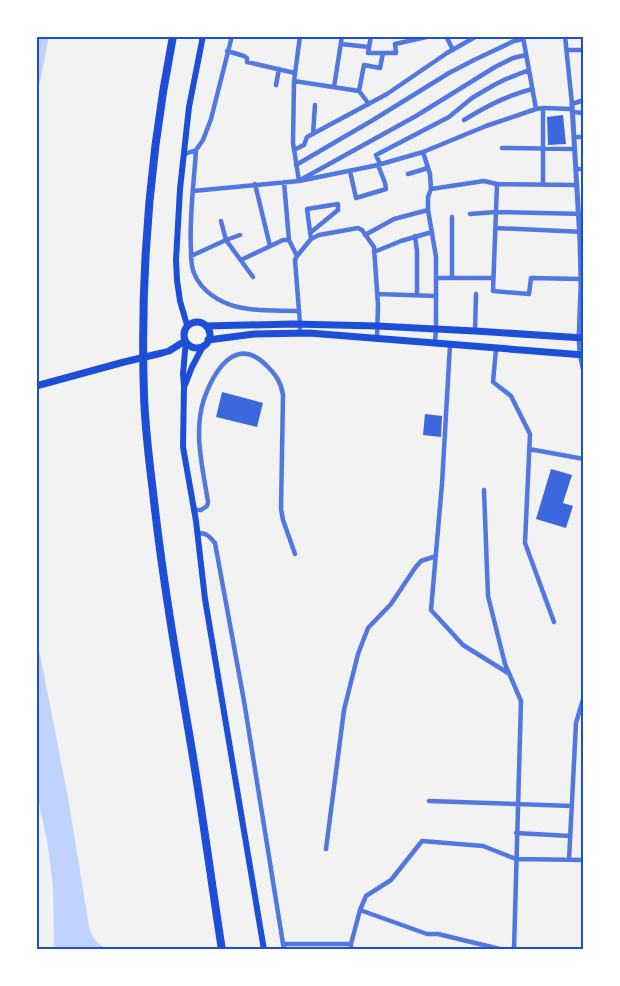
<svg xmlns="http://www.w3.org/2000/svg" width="620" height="986" viewBox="0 0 620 986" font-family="'Exo 2',sans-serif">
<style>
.water{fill:#bfd3fe}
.building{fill:#3d67dc}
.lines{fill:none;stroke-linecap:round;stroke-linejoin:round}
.minor{stroke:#5277de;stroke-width:4.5}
.tertiary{stroke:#5277de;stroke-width:5}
.secondary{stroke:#1d4ed8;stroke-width:6}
.primary{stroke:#1d4ed8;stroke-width:7}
.motorway{stroke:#1d4ed8;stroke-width:8}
.neatline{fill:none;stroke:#1d4ed8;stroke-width:2}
</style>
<rect width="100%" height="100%" fill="#f2f2f2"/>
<path class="water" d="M36,36H49L36,102Z
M36,634L69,803L89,927C93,939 96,943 108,950H54L53,886L47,841L36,790Z"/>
<path class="building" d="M563,115L566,144L548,145L547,117Z
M222,392L263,403L257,427L216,417Z
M425,414L442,416L441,437L423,435Z
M551,469L572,475L563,503L573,506L566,528L536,519Z"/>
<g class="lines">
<path class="minor" d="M371,36L368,53H396L395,44L431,36
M446,36L453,50
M565,36L572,104
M523,37L536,109
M341,44L369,47
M566,50H584
M227,51L244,56L247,58V62L295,73
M294,81L359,91L369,104
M276,85L279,69
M334,87L342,36
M359,91L364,65L380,68L383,53
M543,108V185
M572,112L584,113
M464,120C487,106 506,96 532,89
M313,134L315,105
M574,137H584
M502,148L575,149
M196,150C194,183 189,217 191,250C191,258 191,266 194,273C201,291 220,303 238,307C257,312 280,310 299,311
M294,150L304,145L307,137L387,94L447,53L477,36
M423,152L430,174L431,189L428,197V210L436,257V328L435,343
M184,156L185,154L196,150L203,140L211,119L232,36
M380,164L376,155L449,117L472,98L494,85L506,79L529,70
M296,165L373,120L449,73L474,60L514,41L523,39
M576,169H584
M350,171L356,198L386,189L385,183L378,165
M408,174L428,168
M302,179L416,116L495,67L513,58L526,55
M299,181L293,143L294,81L300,36
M284,182L289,240L297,256
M255,184L270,246
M497,184L493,291L529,294L531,278L581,279
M431,189L484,181L497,184L577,185
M193,191L299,181L378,165L423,152L486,126L536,109L543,108L572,109
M470,214L496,212L584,214
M452,217V278
M221,221L226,240L253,277
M495,228L584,232
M365,235L394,219L428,210
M415,236L417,251V295
M311,239L319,235L358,228L362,230L374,247L378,305L377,338
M374,252L401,241L432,232
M191,256L226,240L240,235
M241,260L283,240H289
M436,278H493
M377,294L436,296
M475,331L476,294
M300,333V324L295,260L297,256L311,239L307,209L338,204V210L310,233
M450,345L442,484L431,610L463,645L508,673
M496,349L493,382L511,396L530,434L525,543L554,622
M580,355L584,374
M529,449L584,459
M484,490L488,596L505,664L521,701L514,950
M194,510H201L207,506L208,502C203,469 193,432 204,399C214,371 236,334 267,366C276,375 281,382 283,395L281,509L283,520L295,554
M197,533C207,533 209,536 215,543L244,701L284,950
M429,801L572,806
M516,833L570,836
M326,849L344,710L358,654L368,628L391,604L415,568L421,561L436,556
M569,860L576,723L584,696
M360,910L366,896L391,880L422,841L483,846L516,859L584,860
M283,944H351V950
M351,944L360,910L427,934H438L504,950"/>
<path class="tertiary" d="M580,355L579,338L581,283L580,241L572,104L584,100"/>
<path class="secondary" d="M187,325L180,301L177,280L176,260L180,189L189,107L203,36
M186,343L185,351L183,374L184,386L183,447L196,521L205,599L264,950
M185,385L192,367L203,346"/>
<path class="primary" d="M184 335a13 13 0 1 1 26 0a13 13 0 1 1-26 0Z
M206,326L293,324L377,326L475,331L584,338
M208,340L254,334L309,333L584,355
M36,386L124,362L162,353L169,351L185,341"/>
<path class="motorway" d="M173,36C150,154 140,275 144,395C145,428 149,460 153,492C162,575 176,657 190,739C202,809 211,880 222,950"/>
</g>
<rect width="620" height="986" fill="none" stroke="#ffffff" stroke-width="75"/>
<rect x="38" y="38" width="544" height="910" class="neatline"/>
</svg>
